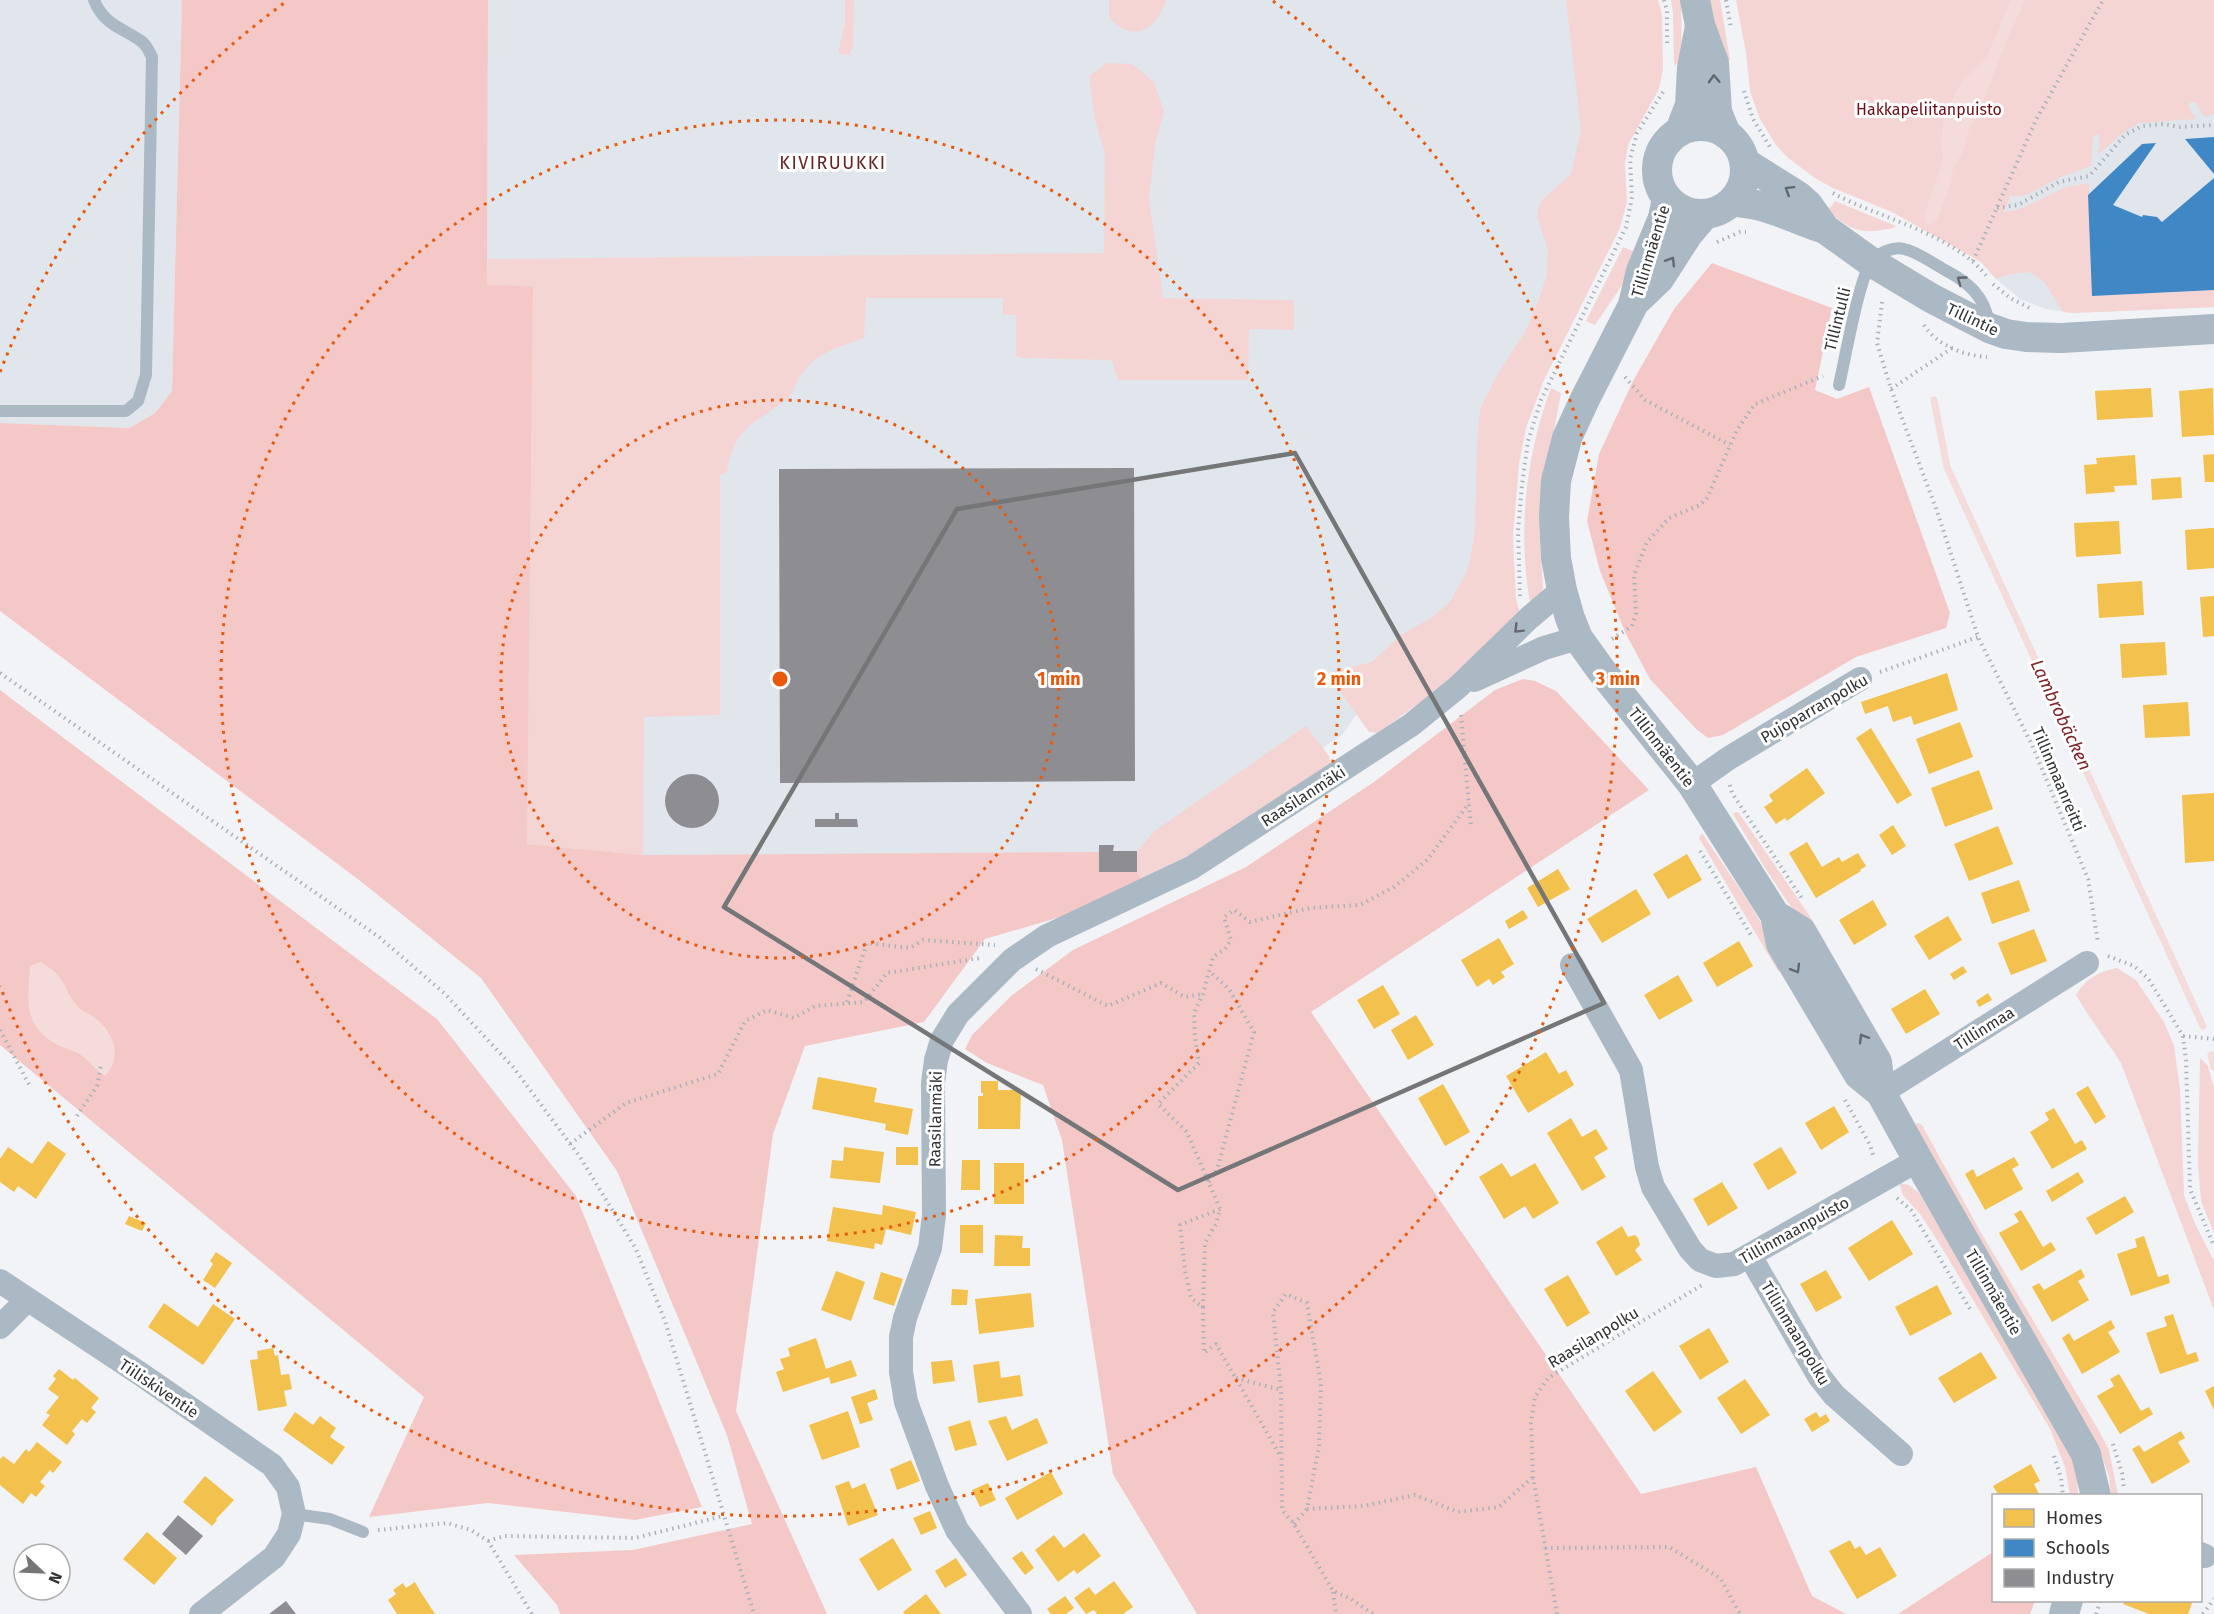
<svg xmlns="http://www.w3.org/2000/svg" width="2214" height="1614" viewBox="0 0 2214 1614" font-family="'Fira Sans',sans-serif">
<style>
.built{fill:#e0e6ec}
.green{fill:#f5d5d4}
.forest{fill:#f4c8c7}
.water{fill:#f4dcdb}
.homes{fill:#f2c14e}
.schools{fill:#3f88c5}
.industry{fill:#8d8d92}
.lines{fill:none;stroke-linecap:round;stroke-linejoin:round}
.stream{stroke:#f4dcdb;stroke-width:7}
.path{stroke:#aab2b9;stroke-width:4;stroke-dasharray:1.5 4.5;stroke-linecap:butt}
.service{stroke:#abb9c5;stroke-width:12}
.minor{stroke:#abb9c5;stroke-width:24}
.tertiary{stroke:#abb9c5;stroke-width:30}
.oneway{stroke:#62686e}
.marked{fill:none;stroke:#747678;stroke-width:4.5;stroke-linejoin:round}
.ring{fill:none;stroke:#e8590c;stroke-width:3;stroke-dasharray:3 6}
.labels{text-anchor:middle;stroke-width:6;stroke-linejoin:round;paint-order:stroke}
.park-label{font-size:16px;fill:#6d0c17;stroke:#fff}
.street-label{font-size:16px;fill:#313234;stroke:#fff}
.neighbourhood-label{font-size:18px;letter-spacing:1.5px;fill:#692425;stroke:#fff}
.water-label{font-size:18px;font-style:italic;fill:#832428;stroke:#fff}
.centre{fill:#e8590c;stroke:#fff;stroke-width:3}
.ring-label{font-size:18px;text-anchor:middle;font-weight:bold;fill:#e8590c;stroke:#fff;stroke-width:6;stroke-linejoin:round;paint-order:stroke}
</style>
<rect width="100%" height="100%" fill="#f1f3f6"/>
<path class="built" d="M0,0H182L172,391L155,413L129,428L0,423Z
M488,0H1600L1615,71L1512,424L1499,609L1356,715L1343,734L1139,875L1137,872H1099V853L643,855L527,844L487,285Z
M2114,0H2214V307L2073,313L2045,309L2020,299L1996,279L1982,262L2026,163Z"/>
<path class="green" d="M845,0H854L853,47L849,54L843,55L838,52L845,23Z
M1109,0H1166C1157,31 1132,44 1109,17Z
M1566,0H1658L1662,14L1663,69L1659,89L1628,145L1625,165L1627,202L1620,228L1543,382L1526,428L1519,464L1513,536L1516,599L1522,620L1428,697L1377,733L1369,732L1327,673L1372,662L1401,635L1431,618L1450,602L1465,575L1470,561L1475,529L1477,444L1480,409L1497,375L1526,330L1539,299L1547,275L1548,251L1537,216L1538,208L1542,200L1571,174L1581,130Z
M1671,0H1681L1682,63L1674,65L1673,13Z
M1710,0H1720L1730,60L1721,62Z
M1736,0H2214V114L2205,117L2200,111L2196,102L2189,103L2190,110L2197,119L2139,123L2120,135L2098,155L2100,133L2093,136L2091,166C2079,171 2066,174 2055,180C2041,186 2027,199 2011,196L2004,212L2018,210L2066,187L2089,183L2093,296L2214,290V307L2073,313L2063,312L2044,282L2030,272L2011,274L1996,279L1981,262L1892,212L1833,188L1815,178L1787,157L1776,145L1759,117L1750,91L1746,53Z
M1107,63L1132,64L1154,82L1164,112L1155,144L1149,199L1163,298L1294,300V330L1249,329L1248,380H1118L1112,361L1108,360L1021,358L1016,356V315H1003V298H866L864,338C837,348 819,351 801,375C796,382 793,394 787,399C755,424 734,426 727,472L720,475V715L644,717L643,855L527,844L533,286L487,285L488,259L1104,253L1105,153L1095,120L1089,76Z
M1835,201L1896,226L1894,228C1861,234 1853,233 1828,210Z
M1623,247L1640,254L1629,275L1595,325L1586,321Z
M1551,388L1561,393L1553,436L1540,541L1543,587L1539,600L1531,608C1517,536 1525,457 1551,388Z
M1306,726L1329,756L1331,765L1144,884L1137,872V851L1156,830Z
M1736,812L1739,813L1809,915L1826,944L1819,949L1765,868L1733,814Z
M1702,833L1750,904L1786,966L1778,971L1699,838Z
M2117,968L2136,980L2164,1022L2174,1046L2180,1089L2184,1195L2195,1224L2214,1261V1310L2121,1063C2106,1040 2090,1019 2076,995C2087,977 2097,973 2117,968Z
M2200,1058L2208,1066L2214,1088V1233L2201,1201L2198,1163Z
M1918,1123L1922,1125L1980,1231L2099,1431L2109,1450L2118,1495H2111L2109,1476L2099,1449L1929,1154L1916,1124Z
M1899,1183L1909,1185L1919,1193L2070,1451L2077,1475L2078,1495H2070L2065,1467L2050,1429L1939,1243L1920,1214L1903,1195Z"/>
<path class="forest" d="M182,0H488L487,285L533,286L527,844L643,855L1099,852V872H1137L1144,884L1094,907L985,939L924,1022L805,1046L773,1134L736,1411L827,1614H560L557,1605L514,1555L633,1550L752,1524L727,1435L617,1171L481,978L363,883L0,611V423L129,428L155,413L172,391Z
M1712,263L1832,308L1815,390L1837,399L1869,387L1950,613L1946,628L1856,657L1723,735L1708,738L1696,729L1650,679L1626,634L1600,571L1587,521L1599,454L1633,381L1674,309Z
M1523,679L1535,681L1556,691L1649,790L1311,1012L1641,1494L1756,1467L1812,1596L1846,1614H1197L1113,1474L1062,1140L1043,1085L987,1063L965,1049L972,1035L1011,996L1073,950L1246,867L1374,782L1495,690Z
M0,690L437,1019L576,1196L702,1507L635,1520L488,1503L369,1517L424,1397L0,1045Z
M1993,1552L1994,1600L2035,1601L2030,1614H1898Z"/>
<path class="water" d="M2011,0H2025L2008,37L1977,117L1970,126L1962,153L1953,168L1951,182L1937,220L1933,224H1927L1924,216L1943,160L1941,143L1944,115L1963,80L1987,56Z
M40,962C67,976 62,988 78,1007C82,1012 89,1013 94,1017C114,1032 123,1057 105,1076C94,1069 89,1060 81,1055C75,1051 66,1049 60,1046C22,1027 28,1002 30,966Z"/>
<path class="homes" d="M2151,388L2153,417L2097,420L2095,391Z
M2213,388L2214,435L2182,437L2179,391Z
M2214,454V482H2205L2203,455Z
M2135,455L2137,485L2114,486L2115,492L2086,494L2084,465L2097,464L2096,458Z
M2181,477L2182,498L2152,500L2151,479Z
M2119,521L2121,554L2076,557L2074,523Z
M2211,528H2214V568L2187,570L2185,530Z
M2142,581L2144,615L2099,618L2097,584Z
M2214,596V636L2203,637L2200,597Z
M2165,642L2167,675L2122,678L2120,644Z
M1947,673L1958,710L1914,725L1911,716L1893,722L1888,706L1865,714L1861,702Z
M2188,702L2190,736L2145,738L2143,705Z
M1960,722L1973,757L1929,774L1916,739Z
M1871,728L1912,795L1897,804L1856,738Z
M1807,768L1825,793L1787,821L1785,818L1776,824L1764,807L1773,801L1769,795Z
M1979,770L1993,809L1945,827L1931,788Z
M2214,793V861L2185,863L2182,795Z
M1893,825L1906,846L1892,855L1879,835Z
M1998,826L2013,864L1969,881L1954,844Z
M1807,842L1822,867L1839,857L1842,862L1858,853L1866,866L1860,870L1861,871L1816,898L1789,853Z
M1687,854L1702,880L1668,899L1653,874Z
M1558,869L1570,889L1538,907L1527,888Z
M2019,880L2030,911L1992,924L1981,893Z
M1636,889L1651,914L1602,943L1587,919Z
M1873,900L1887,925L1854,945L1839,920Z
M1523,910L1528,918L1509,929L1505,921Z
M1948,916L1962,940L1929,960L1914,936Z
M2034,929L2047,961L2011,975L1998,943Z
M1499,938L1514,964L1501,972L1505,977L1493,985L1489,979L1477,987L1461,960Z
M1739,941L1753,966L1717,987L1703,963Z
M1963,966L1967,972L1954,980L1950,974Z
M1678,975L1693,1001L1659,1020L1644,995Z
M1383,985L1400,1014L1374,1029L1357,1000Z
M1925,989L1940,1014L1906,1034L1891,1009Z
M1988,993L1992,1000L1979,1007L1976,1001Z
M1416,1015L1434,1045L1408,1060L1391,1030Z
M1546,1052L1559,1074L1566,1070L1574,1085L1528,1113L1506,1076Z
M818,1077L877,1088L874,1102L913,1109L908,1135L885,1130L886,1124L812,1109Z
M981,1081H998V1090H1021L1020,1129H978V1096H983V1093H981Z
M1443,1084L1470,1132L1445,1146L1418,1098Z
M2088,1086L2106,1117L2095,1124L2076,1093Z
M1834,1106L1849,1132L1821,1150L1805,1123Z
M2054,1108L2075,1144L2082,1140L2087,1149L2052,1169L2030,1132L2049,1120L2045,1113Z
M1571,1118L1582,1137L1596,1129L1608,1149L1594,1157L1606,1177L1582,1191L1547,1133Z
M48,1141L66,1154L36,1199L18,1186L14,1192L0,1182V1159L8,1147L32,1164Z
M844,1147L884,1152L880,1183L830,1178L832,1160L843,1161Z
M896,1147H918V1165H896Z
M1781,1147L1797,1173L1768,1190L1753,1164Z
M2014,1157L2019,1165L2012,1169L2023,1189L1985,1210L1965,1174L1973,1169L1977,1177Z
M962,1160H980V1190H961Z
M994,1163H1024V1204H994Z
M1502,1163L1511,1177L1535,1163L1559,1203L1533,1219L1525,1206L1504,1219L1479,1177Z
M2078,1172L2084,1182L2052,1202L2046,1191Z
M1722,1182L1738,1208L1708,1226L1693,1199Z
M2125,1196L2134,1212L2096,1235L2086,1218Z
M883,1205L916,1212L911,1235L886,1229L882,1245L875,1243L874,1249L827,1241L833,1207L882,1215Z
M2021,1210L2043,1247L2051,1242L2056,1250L2021,1271L1999,1233L2019,1222L2014,1214Z
M129,1216L146,1223L142,1231L125,1224Z
M1892,1220L1913,1254L1869,1281L1848,1248Z
M960,1225H983V1253H960Z
M1622,1226L1628,1237L1635,1235L1638,1238L1640,1245L1635,1250L1642,1260L1616,1276L1596,1242Z
M995,1235L1023,1236L1022,1248H1030V1266H994Z
M2144,1236L2158,1277L2168,1274L2170,1283L2131,1296L2117,1254L2137,1247L2135,1239Z
M216,1252L232,1263L215,1288L203,1280L213,1264L210,1261Z
M2081,1269L2085,1277L2078,1281L2089,1300L2052,1322L2032,1287L2039,1283L2044,1290Z
M1826,1270L1842,1298L1816,1312L1800,1284Z
M836,1271L865,1282L851,1321L821,1310Z
M881,1272L903,1279L894,1306L873,1299Z
M1568,1275L1590,1313L1567,1327L1544,1289Z
M1937,1285L1952,1314L1910,1336L1895,1307Z
M952,1289L968,1290L967,1305H951Z
M1031,1293L1034,1327L979,1334L975,1299Z
M164,1303L198,1327L213,1304L235,1319L203,1365L148,1327Z
M2173,1314L2187,1355L2196,1352L2199,1361L2160,1374L2146,1333L2167,1326L2164,1317Z
M2111,1320L2115,1328L2108,1332L2120,1352L2082,1374L2062,1338L2069,1333L2074,1341Z
M1709,1328L1729,1362L1700,1380L1679,1346Z
M816,1338L826,1369L851,1360L857,1376L831,1384L829,1377L783,1392L776,1372L784,1369L780,1359L790,1356L788,1348Z
M273,1348L275,1356L278,1355L281,1375L289,1374L292,1389L284,1391L287,1406L258,1411L250,1360L258,1359L257,1351Z
M1981,1352L1997,1378L1954,1403L1938,1378Z
M952,1360L955,1381L933,1384L931,1362Z
M999,1361L1001,1378L1020,1375L1023,1396L978,1403L973,1365Z
M59,1369L73,1380L75,1378L99,1398L91,1408L96,1412L87,1423L82,1419L72,1431L75,1434L67,1445L42,1425L50,1415L46,1413L59,1397L48,1389L56,1379L53,1376Z
M1653,1371L1682,1412L1654,1432L1625,1391Z
M2119,1374L2141,1411L2149,1407L2153,1414L2120,1434L2097,1396L2114,1386L2110,1379Z
M1745,1379L1770,1415L1741,1434L1717,1398Z
M2214,1386V1410L2205,1391Z
M875,1389L878,1399L867,1403L873,1420L860,1424L851,1397Z
M848,1411L860,1447L822,1460L809,1425Z
M295,1412L313,1425L320,1416L336,1428L330,1437L345,1447L332,1465L283,1430Z
M1816,1412L1820,1418L1826,1414L1830,1421L1812,1432L1804,1419Z
M1006,1416L1012,1430L1037,1418L1048,1443L1007,1461L988,1421Z
M970,1420L977,1445L955,1451L948,1427Z
M2181,1431L2185,1438L2178,1442L2190,1462L2152,1484L2132,1449L2139,1445L2144,1452Z
M37,1442L62,1462L53,1473L50,1470L40,1482L45,1486L36,1497L31,1493L23,1504L0,1485V1459L3,1456L14,1464L26,1449L29,1452Z
M911,1460L920,1481L897,1490L890,1469Z
M2031,1464L2040,1481L2034,1484L2040,1496H1999L1993,1486Z
M1051,1472L1063,1494L1017,1520L1005,1498Z
M205,1476L234,1500L216,1519L217,1520L212,1526L183,1502Z
M849,1481L852,1489L865,1483L878,1515L848,1526L835,1486Z
M988,1483L996,1500L980,1507L972,1490Z
M930,1511L937,1528L921,1535L913,1518Z
M147,1532L177,1558L154,1585L123,1559Z
M1084,1533L1101,1556L1077,1574L1074,1570L1058,1582L1035,1550L1054,1535L1064,1548Z
M893,1538L912,1570L878,1591L859,1559Z
M1850,1540L1855,1549L1860,1546L1866,1555L1880,1547L1897,1576L1857,1599L1829,1551Z
M1022,1551L1034,1568L1025,1575L1012,1558Z
M956,1558L967,1575L945,1588L935,1571Z
M1114,1581L1133,1607L1123,1614H1097L1094,1610L1086,1614L1074,1598L1089,1587L1095,1595Z
M415,1582L420,1591L435,1614H397L388,1600L396,1594L393,1590L403,1583L406,1588Z
M926,1594L941,1614H905L903,1612Z
M1065,1596L1074,1608L1066,1614H1051L1047,1609Z
M2125,1600H2193L2188,1614H2149L2123,1604Z"/>
<path class="schools" d="M2214,137V174L2185,139Z
M2156,143L2113,205L2142,217L2143,215L2157,217L2162,222L2214,178V290L2092,296L2088,195L2142,144Z"/>
<path class="industry" d="M1134,468L1135,781L780,783L779,469Z
M665 801a27 27 0 1 1 54 0a27 27 0 1 1-54 0Z
M835,813H839V819H857L858,827H815V819H835Z
M1099,845H1114L1113,851H1137V872H1099Z
M178,1515L203,1536L186,1555L162,1534Z
M286,1601L296,1614H269Z"/>
<g class="lines">
<path class="stream" d="M1934,400L1947,467L2203,1026
M2211,1055L2214,1067"/>
<path class="path" d="M1664,0L1667,10V47
M1726,0L1731,28
M1744,91L1753,119L1770,147
M1833,193C1880,219 1954,233 1988,278
M1997,208L2018,205L2059,182L2089,176L2125,135L2142,126L2163,124L2180,127L2213,125
M1717,242L1740,232H1746
M1973,261L2036,120L2103,0
M1993,284L2010,298L2032,309
M1882,302L1877,343L1891,389L1937,511L1978,637L2032,745L2088,879L2098,943
M1924,325C1936,345 1965,356 1987,357
M1625,377L1645,400L1730,445
M1891,389L1952,348
M1520,596L1518,531L1522,485L1528,441L1541,400L1626,227L1632,197L1630,159L1637,133L1663,92
M1612,639L1632,626L1636,613L1634,575L1647,542L1669,518L1700,505L1707,498L1737,430L1755,404L1823,376
M1880,672L1978,637
M0,673L379,937L444,993L513,1067L580,1157L636,1249L665,1321L754,1614
M1461,715L1471,828
M1730,785L1732,793L1803,900
M1700,851L1751,935
M2108,956L2134,966L2148,978L2183,1036L2186,1060L2190,1189L2214,1246
M1036,969L1108,1006L1161,983L1185,997L1203,994
M847,1002L867,943L910,948L923,940L995,945
M0,1030L31,1088
M2183,1036L2214,1039
M1845,1100L1870,1145L1874,1158
M77,1116L97,1086L101,1065
M570,1144L626,1103L718,1074L745,1021L767,1010L794,1018L815,1006L864,1002L887,973L980,958
M1209,1182L1217,1170L1254,1032L1229,989L1209,971
M1897,1198L1911,1210L1970,1309
M1220,1209L1180,1225L1185,1270L1191,1298L1203,1307L1204,1353L1216,1344L1281,1457
M1203,1307L1205,1243L1216,1224L1220,1209L1187,1132L1158,1104L1199,1063L1195,1038L1194,1013L1203,994L1213,957L1225,949L1231,940L1224,917L1234,910L1250,922L1310,908L1360,905L1394,887L1427,860L1469,803
M1236,1378L1281,1390
M2113,1444L2122,1473L2124,1489
M2054,1456L2061,1478L2063,1496
M1307,1509L1364,1506L1415,1495L1458,1512L1499,1507L1533,1477
M1294,1524L1307,1509L1319,1447L1321,1384L1307,1303L1286,1294L1273,1312L1281,1390L1282,1510L1294,1524L1333,1591L1351,1599L1373,1614
M378,1530L447,1523L471,1530L488,1541L532,1614
M488,1541L504,1536L635,1538L723,1516
M1545,1548L1669,1547L1720,1578L1740,1614
M1333,1592L1336,1614
M1557,1614L1533,1477L1531,1423L1535,1397L1548,1378L1702,1285
M2096,1614L2101,1600
M2203,1614L2214,1599"/>
<path class="service" d="M1839,385C1845,360 1859,277 1872,261C1879,253 1893,246 1904,249C1918,252 1932,263 1945,270C1968,282 1985,296 1989,324
M0,411H126L138,401L146,375L152,57C149,51 146,44 141,41C121,27 104,25 94,0
M294,1514L330,1519L363,1532"/>
<path class="minor" d="M1474,680L1544,648L1578,638
M1692,784L1729,758L1860,679
M1572,965L1631,1070L1647,1167L1653,1187L1690,1249L1700,1260L1716,1266L1734,1264L1918,1160
M1881,1093L2087,963
M1750,1256L1819,1376L1834,1395L1901,1454
M0,1281L139,1373L272,1465L288,1487L294,1514L289,1534L274,1557L201,1614
M0,1327L27,1300
M2200,1554L2205,1556
M1020,1614L957,1530L937,1486L906,1402L901,1372V1337L905,1318L930,1248L934,1215L933,1083L936,1060L942,1040L958,1014L1012,960L1047,936L1191,868L1411,725L1458,687L1529,618L1562,590"/>
<path class="tertiary" d="M1695,0L1700,25L1714,63L1717,112L1726,134
M1657 170a44 44 0 1 1 88 0a44 44 0 1 1-88 0Z
M1680,131L1690,105L1692,68L1700,26
M1744,162L1798,196L1808,205L1825,229L1871,262L1931,298L1989,328L2006,334L2026,337L2062,338L2214,329
M1667,198L1663,218L1641,271L1633,305L1585,399L1567,438L1556,481L1554,517L1556,558L1562,590L1570,618L1578,638L1601,670L1692,784L1775,915L1781,944L1859,1075L1881,1093L1918,1160L2086,1454L2096,1496
M1731,202C1765,202 1793,219 1825,229
M1637,300L1659,279L1688,234L1705,214
M1775,915L1801,931L1877,1062L1881,1093
M2064,1614L2068,1600"/>
</g>
<defs><path id="oneway-chevron" d="M-2-3.5L2.5 0L-2 3.5" fill="none" stroke-width="1.6" stroke-linecap="round" stroke-linejoin="round" transform="scale(1.5)"/></defs>
<g class="oneway">
<use href="#oneway-chevron" transform="translate(1714 79) rotate(-93)"/>
<use href="#oneway-chevron" transform="translate(1789 190) rotate(-148)"/>
<use href="#oneway-chevron" transform="translate(1671 261) rotate(-58)"/>
<use href="#oneway-chevron" transform="translate(1961 280) rotate(-144)"/>
<use href="#oneway-chevron" transform="translate(1518 629) rotate(135)"/>
<use href="#oneway-chevron" transform="translate(1796 969) rotate(59)"/>
<use href="#oneway-chevron" transform="translate(1863 1038) rotate(-121)"/>
</g>
<path class="marked" d="M1295,453L1604,1003L1178,1190L724,907L957,509Z"/>
<g class="ring">
<circle cx="780" cy="679" r="279"/>
<circle cx="780" cy="679" r="559"/>
<path d="M0 372A838 838 0 0 1 287 1M1273 1A838 838 0 1 1 0 986"/>
</g>
<g class="labels">
<g class="park-label">
<text x="1929" y="115">Hakkapeliitanpuisto</text>
</g>
<g class="street-label">
<text transform="translate(1650 251) rotate(-73)" y="6">Tillinmäentie</text>
<text transform="translate(1837 319) rotate(-76)" y="6">Tillintulli</text>
<text transform="translate(1973 319) rotate(25)" y="6">Tillintie</text>
<text transform="translate(1814 708) rotate(-30)" y="6">Pujoparranpolku</text>
<text transform="translate(1662 747) rotate(52)" y="6">Tillinmäentie</text>
<text transform="translate(2059 779) rotate(67)" y="6">Tillinmaanreitti</text>
<text transform="translate(1303 796) rotate(-33)" y="6">Raasilanmäki</text>
<text transform="translate(1984 1028) rotate(-32)" y="6">Tillinmaa</text>
<text transform="translate(935 1119) rotate(-89)" y="6">Raasilanmäki</text>
<text transform="translate(1794 1230) rotate(-29)" y="6">Tillinmaanpuisto</text>
<text transform="translate(1994 1292) rotate(60)" y="6">Tillinmäentie</text>
<text transform="translate(1796 1333) rotate(59)" y="6">Tillinmaanpolku</text>
<text transform="translate(1593 1337) rotate(-31)" y="6">Raasilanpolku</text>
<text transform="translate(159 1388) rotate(34)" y="6">Tiiliskiventie</text>
</g>
<g class="neighbourhood-label">
<text x="833" y="169">KIVIRUUKKI</text>
</g>
<g class="water-label">
<text transform="translate(2061 715) rotate(65)" y="6">Lambrobäcken</text>
</g>
</g>
<circle cx="780" cy="679" r="9" class="centre"/>
<g class="ring-label">
<text x="1059" y="685">1 min</text>
<text x="1339" y="685">2 min</text>
<text x="1618" y="685">3 min</text>
</g>
<rect x="1992" y="1494" width="210" height="108" fill="#ffffff" stroke="#adadae" stroke-width="1.5"/>
<rect x="2004" y="1509" width="30" height="18" fill="#f2c14e" stroke="#adadae" stroke-width="1.5"/>
<text x="2046" y="1524" font-size="18" fill="#313234">Homes</text>
<rect x="2004" y="1539" width="30" height="18" fill="#3f88c5" stroke="#adadae" stroke-width="1.5"/>
<text x="2046" y="1554" font-size="18" fill="#313234">Schools</text>
<rect x="2004" y="1569" width="30" height="18" fill="#8d8d92" stroke="#adadae" stroke-width="1.5"/>
<text x="2046" y="1584" font-size="18" fill="#313234">Industry</text>
<g transform="translate(42 1572) rotate(113)"><circle r="28" fill="#ffffff" stroke="#adadae" stroke-width="1.5"/>
<path d="M0-4.5L10 22L0 15L-10 22Z" fill="#747678"/>
<text y="-9" font-size="16" font-weight="bold" text-anchor="middle" fill="#313234">N</text>
</g>
</svg>
